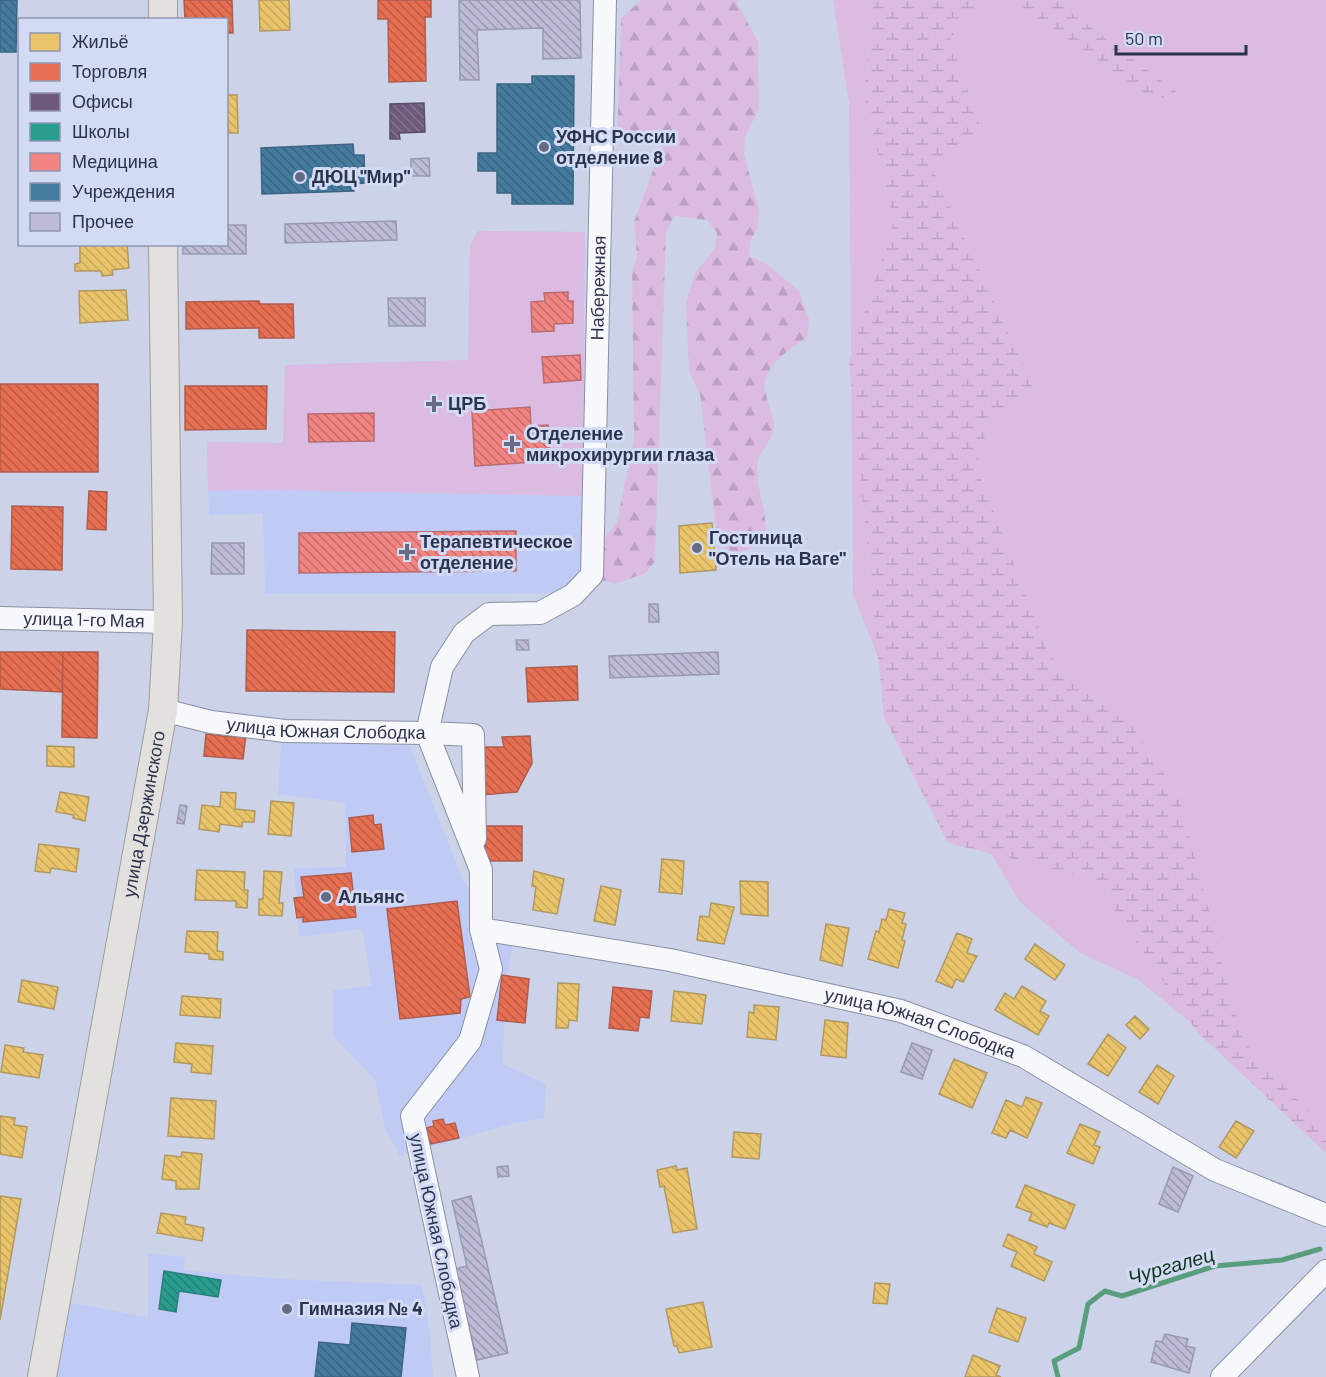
<svg xmlns="http://www.w3.org/2000/svg" width="1326" height="1377" viewBox="0 0 1326 1377" font-family="Barlow,sans-serif">
<style>
.built{fill:#bfcbf4}
.green{fill:#dcbbe3}
.forest{fill:url(#forest-firs)}
.wetland{fill:url(#wetland-marsh)}
.homes{fill:url(#homes-back-hatch);stroke:#b19861;stroke-width:1.5}
.shops{fill:url(#shops-back-hatch);stroke:#af5d50;stroke-width:1.5}
.offices{fill:url(#offices-back-hatch);stroke:#5a4e6c;stroke-width:1.5}
.schools{fill:url(#schools-back-hatch);stroke:#2b7d7b;stroke-width:1.5}
.health{fill:url(#health-back-hatch);stroke:#b76c72;stroke-width:1.5}
.public{fill:url(#public-back-hatch);stroke:#3e6585;stroke-width:1.5}
.lines{fill:none;stroke-linecap:round;stroke-linejoin:round}
.stream{stroke:#599e7c;stroke-width:5}
.building{fill:url(#building-back-hatch);stroke:#999aae;stroke-width:1.5}
.minor-casing{stroke:#8a8fa3;stroke-width:24}
.major-casing{stroke:#9d9d9c;stroke-width:30}
.minor{stroke:#f7f8fc;stroke-width:22}
.major{stroke:#e3e1dd;stroke-width:28}
.poi-dot{fill:#656b83;stroke:#d2daf4;stroke-width:2}
.labels{text-anchor:middle;stroke-width:6;stroke-linejoin:round;paint-order:stroke}
.poi-label{font-size:18px;font-weight:bold;fill:#2d334d;stroke:#d2daf4;text-anchor:start}
.street-label{font-size:18px;fill:#2d334d;stroke:#d2daf4}
.water-label{font-size:20px;font-style:italic;fill:#10371e;stroke:#d2daf4}
</style>
<defs>
<pattern id="forest-firs" width="22" height="20" patternUnits="userSpaceOnUse" patternTransform="scale(1.5)"><rect width="22" height="20" fill="#dcbbe3"/><path d="M5 1l3.5 6h-7zM16 11l3.5 6h-7z" fill="#bda1c4"/></pattern>
<pattern id="wetland-marsh" width="20" height="14" patternUnits="userSpaceOnUse" patternTransform="scale(1.5)"><rect width="20" height="14" fill="#dcbbe3"/><path d="M1 5h8M5 5V1M11 12h8M15 12V8" fill="none" stroke="#bda1c4"/></pattern>
<pattern id="homes-back-hatch" width="6" height="6" patternUnits="userSpaceOnUse" patternTransform="scale(1.5)"><rect width="6" height="6" fill="#e9c46a"/><path d="M-1 5l2 2M0 0l6 6M5-1l2 2" fill="none" stroke="#c8a95e"/></pattern>
<pattern id="shops-back-hatch" width="6" height="6" patternUnits="userSpaceOnUse" patternTransform="scale(1.5)"><rect width="6" height="6" fill="#e76f51"/><path d="M-1 5l2 2M0 0l6 6M5-1l2 2" fill="none" stroke="#bc5c45"/></pattern>
<pattern id="offices-back-hatch" width="6" height="6" patternUnits="userSpaceOnUse" patternTransform="scale(1.5)"><rect width="6" height="6" fill="#6d597a"/><path d="M-1 5l2 2M0 0l6 6M5-1l2 2" fill="none" stroke="#82738e"/></pattern>
<pattern id="schools-back-hatch" width="6" height="6" patternUnits="userSpaceOnUse" patternTransform="scale(1.5)"><rect width="6" height="6" fill="#2a9d8f"/><path d="M-1 5l2 2M0 0l6 6M5-1l2 2" fill="none" stroke="#248177"/></pattern>
<pattern id="health-back-hatch" width="6" height="6" patternUnits="userSpaceOnUse" patternTransform="scale(1.5)"><rect width="6" height="6" fill="#f28482"/><path d="M-1 5l2 2M0 0l6 6M5-1l2 2" fill="none" stroke="#c46d6d"/></pattern>
<pattern id="public-back-hatch" width="6" height="6" patternUnits="userSpaceOnUse" patternTransform="scale(1.5)"><rect width="6" height="6" fill="#457b9d"/><path d="M-1 5l2 2M0 0l6 6M5-1l2 2" fill="none" stroke="#3a6582"/></pattern>
<pattern id="building-back-hatch" width="6" height="6" patternUnits="userSpaceOnUse" patternTransform="scale(1.5)"><rect width="6" height="6" fill="#bdbcd6"/><path d="M-1 5l2 2M0 0l6 6M5-1l2 2" fill="none" stroke="#9a99b0"/></pattern>
</defs>
<rect width="100%" height="100%" fill="#ccd3e8"/>
<path class="built" d="M478,231L585,232L581,573L558,593L265,594L263,514L209,515L207,442L283,443L285,365L468,360L470,245Z
M281,741L410,746L463,880L513,944L505,985L503,1064L546,1084L544,1118L511,1124L400,1156L385,1128L375,1080L333,1036V991L372,985L362,929L299,937L294,868L346,867L345,803L278,794Z
M148,1253L185,1257L184,1270L281,1279L422,1285L430,1333L433,1377H47L61,1301L148,1317Z"/>
<path class="green" d="M833,0H1326V1132L1137,979L1080,953L1020,902L980,835L901,714L853,595L849,103Z
M478,231L585,232L583,496L265,490L208,491L207,442L283,443L285,365L468,360L470,245Z"/>
<path class="forest" d="M641,0H737V3L758,42L759,109L745,137L744,154L759,212L757,228L750,242L749,257L764,262L799,291L809,319L808,336C788,352 758,367 766,395C768,404 774,417 774,426C773,443 757,451 757,468C757,495 770,513 764,541C744,553 739,556 718,545L700,394L689,371L686,303L695,273L715,248L717,233L707,220L674,216L666,233L655,561L646,573L615,584L600,580L598,547L617,522L634,438L632,272L637,256L634,222L662,146L646,142L630,146L617,138L621,19Z"/>
<path class="wetland" d="M874,0H984L950,38L981,129L930,163L1036,394L990,421L976,466L1049,655L1123,713L1179,797L1243,1041L1326,1130V1153L1197,1032L1094,879L948,843L884,717L849,361L894,221L864,95Z
M1013,0H1060V4L1178,93L1154,100Z"/>
<path class="homes" d="M259,0H289L290,30L260,31Z
M226,95H237L238,133H226Z
M80,244H127L129,268L112,270L113,275L102,276L101,271H75V264L80,263Z
M126,290L128,320L80,323L79,291Z
M712,523L716,570L680,573L679,526Z
M47,746L74,747V767L47,766Z
M60,792L89,797L85,821L73,818L74,815L56,812Z
M221,792L236,793L235,809L255,811L254,822H242V827L220,824L219,832L199,829L202,805L220,807Z
M271,801L294,803L291,836L268,834Z
M39,844L79,849L76,872L51,868L50,873L35,871Z
M662,859L684,861L682,894L659,892Z
M197,870L245,872L244,890H248L247,908L236,907V901L195,900Z
M264,871L282,872L279,903H283L282,916L259,915V899H263Z
M534,871L564,879L557,914L533,910L536,887L532,886Z
M740,881L768,882V916L741,914Z
M601,886L621,890L615,925L594,921Z
M711,903L734,907L724,944L697,940L700,916L709,917Z
M889,909L905,913L902,923L906,924L902,940L905,941L898,968L868,959L876,931L879,932L882,919L886,920Z
M826,924L849,928L842,966L820,960Z
M187,931L218,932L217,951L223,952V960L209,959V954L185,952Z
M957,933L972,939L967,953L977,956L963,982L956,979L952,988L936,981Z
M1035,944L1065,965L1055,980L1025,959Z
M22,980L58,987L54,1009L18,1002Z
M558,983L579,984L577,1021L569,1020L568,1028H556Z
M1022,986L1046,1001L1040,1011L1049,1016L1038,1035L995,1010L1005,993L1014,999Z
M674,991L706,995L702,1024L671,1021Z
M182,996L221,999L220,1018L180,1015Z
M754,1005L779,1007L776,1040L747,1037L749,1012L754,1013Z
M1135,1016L1149,1029L1140,1039L1126,1025Z
M825,1020L848,1023L846,1058L821,1055Z
M1108,1034L1126,1048L1108,1076L1088,1064Z
M176,1043L213,1046L211,1074L191,1072L192,1064L174,1062Z
M5,1045L24,1048L23,1052L43,1055L39,1078L1,1072Z
M954,1059L987,1073L972,1108L939,1094Z
M1157,1065L1174,1076L1158,1104L1139,1092Z
M1026,1097L1042,1103L1027,1138L1010,1130L1006,1138L992,1133L1006,1100L1022,1107Z
M171,1098L216,1101L214,1139L168,1136Z
M0,1116L15,1118L14,1125L27,1127L22,1158L0,1154Z
M1236,1121L1254,1131L1236,1158L1219,1147Z
M1080,1124L1100,1132L1094,1145L1100,1147L1093,1164L1067,1153Z
M734,1132L761,1134L759,1159L732,1157Z
M182,1152L202,1154L199,1189H176V1181L162,1179L165,1155L181,1157Z
M676,1166L677,1170L687,1168L697,1229L673,1233L664,1186L660,1187L657,1170Z
M1025,1185L1075,1205L1065,1229L1049,1223L1047,1227L1029,1220L1032,1213L1016,1207Z
M0,1196L21,1199L0,1320Z
M161,1213L186,1217L185,1224L204,1228L202,1241L157,1233Z
M1008,1234L1037,1247L1034,1254L1052,1262L1044,1281L1011,1266L1017,1252L1003,1246Z
M875,1283L890,1284L887,1304L873,1303Z
M703,1302L712,1347L679,1353L677,1346H674L666,1309Z
M997,1308L1026,1318L1018,1342L989,1332Z
M973,1355L1000,1366L996,1375L1001,1377H965Z"/>
<path class="shops" d="M184,0H232L233,33H226V20H185Z
M378,0H431V17H425L426,81L389,82L388,19H378Z
M259,301L260,304H293L294,338H259V328L186,329V302Z
M0,384H98V472H0Z
M185,386H267L266,429L185,430Z
M89,491L107,492L106,530L87,529Z
M12,506L63,507L62,570L11,569Z
M247,630L395,632L394,692L246,691Z
M0,652H63L62,692L0,689Z
M63,652H98L97,738L62,737Z
M577,666L578,700L528,702L526,668Z
M231,733L246,735L243,759L204,756L206,734L231,737Z
M530,736L532,763L517,792L482,795L480,747H504L502,737Z
M373,815L374,825L381,824L384,849L352,852L349,818Z
M485,826H522V861H485Z
M351,873L356,917L303,922V917L297,918L294,898L304,897L301,877Z
M457,901L470,997L461,999L460,1013L400,1019L387,909Z
M502,975L529,979L525,1023L497,1020Z
M613,987L652,991L649,1018L640,1017L638,1031L609,1028Z
M443,1119L445,1125L455,1123L459,1138L430,1144L426,1128L434,1126L433,1121Z"/>
<path class="offices" d="M424,103L425,132L399,133L400,139H390V104Z"/>
<path class="schools" d="M164,1271L221,1280L218,1297L179,1291L176,1312L159,1309Z"/>
<path class="health" d="M568,292V301H573V323L554,324V331L532,332L531,302L545,301L544,293Z
M580,355L581,380L544,383L542,357Z
M530,407L531,426L548,425L550,461L475,466L472,411Z
M374,413V441L309,442L308,414Z
M516,531V571L299,573V533Z"/>
<path class="public" d="M0,0H17L16,52H0Z
M532,76H574L573,204H512V193H497V171H478V153H497V84H532Z
M353,144L354,155H364L365,183L353,184L354,191L262,194L261,148Z
M352,1323L406,1328L401,1377H315L319,1342L350,1345Z"/>
<g class="lines">
<path class="stream" d="M1058,1377L1054,1361L1079,1348L1088,1304L1105,1291L1122,1296L1215,1266L1282,1260L1320,1249"/>
</g>
<path class="building" d="M459,0H580L581,58L543,59V28L477,30L479,80H460Z
M429,158L430,176H411V159Z
M396,221L397,240L285,243V224Z
M226,225H246V254H183V244H226Z
M388,298H425V326H389Z
M212,543H244V574H211Z
M649,604H658L659,622H649Z
M516,640H528L529,650H517Z
M718,652L719,674L610,678L609,656Z
M180,805L187,806L184,824L177,823Z
M912,1043L932,1050L922,1079L901,1072Z
M508,1166L509,1176L498,1177L497,1167Z
M1173,1167L1193,1176L1178,1212L1159,1204Z
M471,1196L508,1353L477,1360L455,1269L467,1266L452,1201Z
M1165,1334L1188,1339L1186,1346L1195,1348L1189,1373L1151,1362L1156,1341L1162,1342Z"/>
<g class="lines">
<defs>
<g id="minor">
<path id="s1" d="M0,618L168,622"/>
<path id="s2" d="M163,710L211,722L285,731L427,733L481,870V929L670,960L901,1011L1023,1056L1215,1170L1326,1215"/>
<path id="s3" d="M475,839L473,735L427,733L442,667L464,633L489,614L540,613L573,595L592,575L605,0"/>
<path d="M468,1377L412,1116L470,1041L491,969L481,929"/>
<path d="M1222,1377L1326,1271"/>
</g>
<g id="major">
<path d="M163,20V0"/>
<path id="s4" d="M42,1377L163,710L168,622L163,244"/>
</g>
</defs>
<use href="#minor" class="minor-casing"/>
<use href="#major" class="major-casing"/>
<use href="#minor" class="minor"/>
<use href="#major" class="major"/>
</g>
<g class="poi-dot">
<circle cx="544" cy="147" r="6"/>
<circle cx="300" cy="177" r="6"/>
<path d="M431 395h6v6h6v6h-6v6h-6v-6h-6v-6h6z"/>
<path d="M509 435h6v6h6v6h-6v6h-6v-6h-6v-6h6z"/>
<circle cx="697" cy="548" r="6"/>
<path d="M404 543h6v6h6v6h-6v6h-6v-6h-6v-6h6z"/>
<circle cx="326" cy="897" r="6"/>
<circle cx="287" cy="1309" r="6"/>
</g>
<g class="labels">
<g class="poi-label">
<text x="556" y="143">УФНС России<tspan x="556" dy="21">отделение 8</tspan></text>
<text x="312" y="183">ДЮЦ "Мир"</text>
<text x="448" y="410">ЦРБ</text>
<text x="526" y="440">Отделение<tspan x="526" dy="21">микрохирургии глаза</tspan></text>
<text x="709" y="544">Гостиница<tspan x="709" dy="21">"Отель на Ваге"</tspan></text>
<text x="420" y="548">Терапевтическое<tspan x="420" dy="21">отделение</tspan></text>
<text x="338" y="903">Альянс</text>
<text x="299" y="1315">Гимназия № 4</text>
</g>
<g class="street-label">
<text dy="6" stroke="none"><textPath href="#s3" startOffset="693">Набережная</textPath></text>
<text dy="6" stroke="none"><textPath href="#s1" startOffset="84">улица 1-го Мая</textPath></text>
<text dy="6" stroke="none"><textPath href="#s2" startOffset="165">улица Южная Слободка</textPath></text>
<text dy="6" stroke="none"><textPath href="#s4" startOffset="572">улица Дзержинского</textPath></text>
<text dy="6" stroke="none"><textPath href="#s2" startOffset="922">улица Южная Слободка</textPath></text>
<text transform="translate(436 1231) rotate(78)" y="6">улица Южная Слободка</text>
</g>
<g class="water-label">
<text transform="translate(1171 1266) rotate(-16)" y="7">Чургалец</text>
</g>
</g>
<rect x="18" y="18" width="210" height="228" fill="#d2daf4" stroke="#9097b1" stroke-width="1.5"/>
<rect x="30" y="33" width="30" height="18" fill="#e9c46a" stroke="#9097b1" stroke-width="1.5"/>
<text x="72" y="48" font-size="18" fill="#2d334d">Жильё</text>
<rect x="30" y="63" width="30" height="18" fill="#e76f51" stroke="#9097b1" stroke-width="1.5"/>
<text x="72" y="78" font-size="18" fill="#2d334d">Торговля</text>
<rect x="30" y="93" width="30" height="18" fill="#6d597a" stroke="#9097b1" stroke-width="1.5"/>
<text x="72" y="108" font-size="18" fill="#2d334d">Офисы</text>
<rect x="30" y="123" width="30" height="18" fill="#2a9d8f" stroke="#9097b1" stroke-width="1.5"/>
<text x="72" y="138" font-size="18" fill="#2d334d">Школы</text>
<rect x="30" y="153" width="30" height="18" fill="#f28482" stroke="#9097b1" stroke-width="1.5"/>
<text x="72" y="168" font-size="18" fill="#2d334d">Медицина</text>
<rect x="30" y="183" width="30" height="18" fill="#457b9d" stroke="#9097b1" stroke-width="1.5"/>
<text x="72" y="198" font-size="18" fill="#2d334d">Учреждения</text>
<rect x="30" y="213" width="30" height="18" fill="#bdbcd6" stroke="#9097b1" stroke-width="1.5"/>
<text x="72" y="228" font-size="18" fill="#2d334d">Прочее</text>
<path d="M1116 45v9h130v-9" fill="none" stroke="#2d334d" stroke-width="3"/>
<text x="1125" y="45" font-size="18" fill="#2d334d" stroke="#d2daf4" stroke-width="4.5" paint-order="stroke">50 m</text>
</svg>
